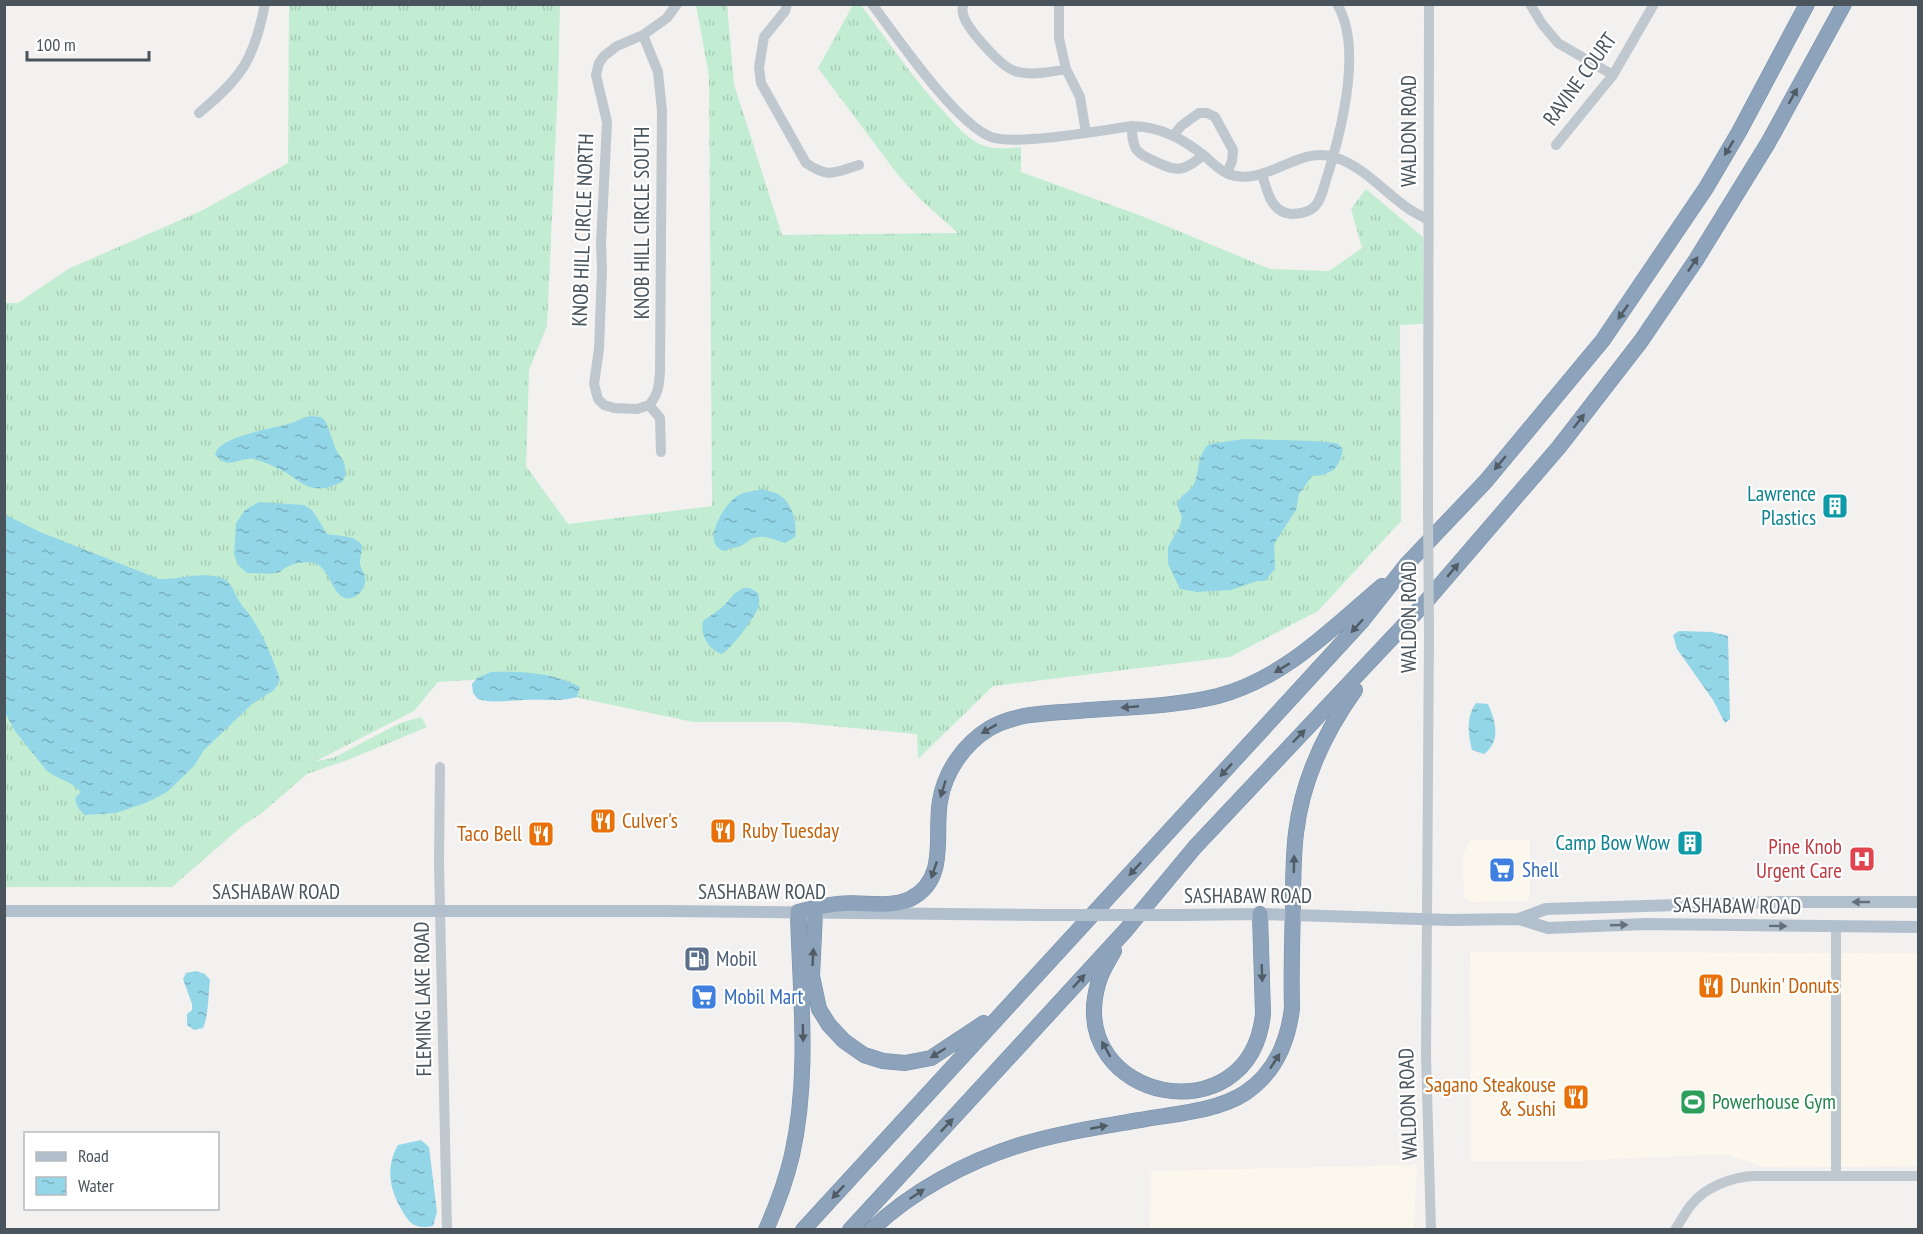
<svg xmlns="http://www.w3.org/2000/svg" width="1923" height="1234" viewBox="0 0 1923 1234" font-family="'PT Sans Narrow',sans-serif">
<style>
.commercial{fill:#fbf7ec}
.grass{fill:url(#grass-tufts)}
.water{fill:url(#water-ripples)}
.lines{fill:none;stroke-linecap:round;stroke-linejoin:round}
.highway-casing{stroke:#778fa7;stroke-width:16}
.minor{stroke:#bfc8ce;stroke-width:10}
.major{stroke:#b2c0cd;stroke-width:12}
.highway{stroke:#8ca3bb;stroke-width:15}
.minor-bridge{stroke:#bfc8ce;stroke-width:10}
.major-bridge{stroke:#b2c0cd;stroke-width:12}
.oneway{fill:#505c66}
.oneway2{fill:#636f79}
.labels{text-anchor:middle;stroke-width:4.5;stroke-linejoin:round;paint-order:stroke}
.street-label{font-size:21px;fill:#49545d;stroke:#fff}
.culture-label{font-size:21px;fill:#0d838f;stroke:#fff;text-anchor:end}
.food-label{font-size:21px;fill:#c56008;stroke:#fff;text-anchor:start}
.health-label{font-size:21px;fill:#be3a42;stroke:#fff;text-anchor:end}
.shop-label{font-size:21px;fill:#366cbe;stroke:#fff;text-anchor:start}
.service-label{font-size:21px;fill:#4e5e75;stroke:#fff;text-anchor:start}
.leisure-label{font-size:21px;fill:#27864d;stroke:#fff;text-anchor:start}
</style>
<defs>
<pattern id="grass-tufts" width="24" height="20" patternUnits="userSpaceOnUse" patternTransform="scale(1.5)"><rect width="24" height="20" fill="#c2edd2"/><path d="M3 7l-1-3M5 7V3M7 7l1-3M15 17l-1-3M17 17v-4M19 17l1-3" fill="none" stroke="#a8cdb7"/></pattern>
<pattern id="water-ripples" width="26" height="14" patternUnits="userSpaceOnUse" patternTransform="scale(1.5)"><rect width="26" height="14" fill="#92d6e7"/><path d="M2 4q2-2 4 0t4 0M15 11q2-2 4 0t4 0" fill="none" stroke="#79b0be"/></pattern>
</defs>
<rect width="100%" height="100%" fill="#f3f0f0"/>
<path class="commercial" d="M1470,840H1530V896L1527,901L1471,902L1464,896L1463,855Z
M1470,952L1918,953V1166L1763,1167L1725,1154L1575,1161H1471Z
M1417,1165L1414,1229H1150L1151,1171Z"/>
<path class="grass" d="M289,4L560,5L558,86L547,326L529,370L526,466L568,524L712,506L709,76L696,5H727L734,84L782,235L958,233L921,200L898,175L818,68L853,5L860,4C888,41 914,80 946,114C955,124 964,135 976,142C990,150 1005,149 1021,147V172L1147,218L1270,269L1329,271L1362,248L1351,209L1366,189L1423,237L1424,324L1400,325L1401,521L1318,611L1230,657L993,686L918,759L917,734L790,722H693L489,679L438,682L414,711L316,761L333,758L400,723L421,717L427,727L350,759L307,774L263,812L241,827L172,887H5L4,303H18L68,269L201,211L288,163Z"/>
<path class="water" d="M310,416L321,417L326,422L336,450L344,462L346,475L342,482C336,484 330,487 324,488C306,491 295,477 281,470C275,467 261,460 254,459C242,456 227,472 215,454C220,436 271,429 288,424C295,422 302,418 310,416Z
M1244,439L1314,441L1337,443L1343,449C1339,469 1332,475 1312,476L1299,494L1296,510L1274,544L1275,569L1265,581H1257L1231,590L1197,592L1180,589L1168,564V547L1180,526L1182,517L1177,504C1180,495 1188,493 1193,486C1201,471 1195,458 1209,444Z
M762,489C767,491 776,492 781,496C793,506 797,522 795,537L785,543C774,540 763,533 751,539C747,541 743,546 738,547C732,548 731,547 725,551C699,545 724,503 739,495C745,492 755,491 762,489Z
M259,502L304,505L312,510L327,534C337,536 351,535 359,542C366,547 359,556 360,563C360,568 364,572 365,576C367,585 361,595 352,598C332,603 332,568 314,563C308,561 293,563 287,567C286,567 280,572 280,572C274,575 254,573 247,573L238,565L234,554L236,523L245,510Z
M4,514L40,532L159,579C180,580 198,572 219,577C231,580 234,592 239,601C243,608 249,613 253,620C265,639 273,659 280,680L274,690L252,704L204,750L194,766L167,792L148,802L116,813L84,815L77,806L75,798L81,792C72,781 56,779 46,770L15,731L4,711Z
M743,588H750L758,593C760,600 760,606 756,612C750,623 732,648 722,654C708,649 700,635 703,621L724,606L734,594Z
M1679,631L1712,632L1728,636L1730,719L1725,723L1713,700L1677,649L1673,635Z
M491,672C523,671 551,672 580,687L577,697C560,702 543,699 525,700C509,700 494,704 478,699L473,693L472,684L477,678Z
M1476,703L1488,704C1496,722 1501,741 1484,754L1472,750C1468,734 1466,717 1476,703Z
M196,971L205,974L210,980C208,995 209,1014 203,1028L194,1030L187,1025V1014L192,1010V1004L183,979L186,973Z
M421,1140L429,1147L437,1212L433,1226C414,1230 409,1223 400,1207C389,1187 386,1166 398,1145Z"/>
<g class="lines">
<defs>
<path id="highway" d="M815,912L812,976L819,1009L829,1025L844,1041L864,1055L883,1061L905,1063L931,1058L984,1023
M1114,951C1108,962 1101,972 1098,984C1065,1101 1250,1139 1263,1014L1260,914
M766,1230C777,1205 786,1181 792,1155C810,1075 800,993 798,912C811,909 824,905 838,904C862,901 887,909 910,899C949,880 934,834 940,801C945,771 964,744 990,728C1017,713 1048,713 1078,711C1124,707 1173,707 1218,696C1285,678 1331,629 1382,586
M803,1230L1362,621L1407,564L1486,481L1603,340L1706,188L1739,132L1807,4
M850,1230L1126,930L1195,847L1423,605L1559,447L1641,341L1696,260L1768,143L1844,4
M871,1230C912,1191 966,1162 1020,1145C1059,1133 1100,1127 1140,1120C1173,1114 1218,1111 1245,1093C1275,1073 1288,1042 1292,1008C1291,974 1292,941 1293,907C1293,882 1293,857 1296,833C1302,781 1325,732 1355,690"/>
</defs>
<use href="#highway" class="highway-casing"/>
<path class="minor" d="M787,4L785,11L764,37L759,67L761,83L806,163C829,179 835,172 859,165
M872,4C897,37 955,123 991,137C1003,141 1019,140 1032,139C1066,137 1098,131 1132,126C1162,127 1183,139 1206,157C1212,163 1220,170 1228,174C1265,188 1299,145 1334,157C1363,166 1384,192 1409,209C1415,213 1422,216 1428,220
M963,4C963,7 962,11 963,14C966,28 1001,67 1015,71C1028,76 1053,72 1066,69
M1059,4V38L1066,69L1080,97L1086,133
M1530,4L1542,24L1558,43L1613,75
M643,35L617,46L604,56L599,63L596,75L607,122L601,243L602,269L599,349L594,384L598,399L604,405L614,408L637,409L649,405
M199,113C242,77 254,60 265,4
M1132,126C1132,134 1132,142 1136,149C1140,155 1146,157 1152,160C1175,171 1182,174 1203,155
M1174,135L1181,126L1199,113H1207L1215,117L1233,150L1232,161L1227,173
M1556,145L1613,75L1654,4
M1262,174C1267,191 1271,213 1292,214C1299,214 1309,212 1314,207C1322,200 1324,184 1328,174C1342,128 1363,47 1337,4
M661,452L660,418L649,405C658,395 659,386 660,372L662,111L658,72L643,35L667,18L677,4
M1428,509L1429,4
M1429,634L1426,1056L1431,1230
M440,767L439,863L447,1230
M1836,927V1176
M1675,1230C1680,1222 1685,1213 1691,1205C1705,1187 1732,1177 1754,1176H1918"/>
<path class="major" d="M4,911H665L1044,915
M1180,915L1260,914L1451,920L1519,919L1548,928L1646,924L1918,927
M1519,919L1546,909L1776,902H1918"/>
<use href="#highway" class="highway"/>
<path class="minor-bridge" d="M1428,509L1429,634"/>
<path class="major-bridge" d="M1044,915H1180"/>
</g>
<defs><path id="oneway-solid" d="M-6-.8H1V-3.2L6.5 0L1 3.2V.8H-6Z" transform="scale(1.5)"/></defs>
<g class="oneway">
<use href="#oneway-solid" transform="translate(1793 96) rotate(-61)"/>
<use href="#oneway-solid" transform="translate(1729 148) rotate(121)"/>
<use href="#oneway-solid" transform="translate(1693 264) rotate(-56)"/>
<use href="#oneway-solid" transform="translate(1623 312) rotate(125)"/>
<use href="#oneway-solid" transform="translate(1579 421) rotate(-52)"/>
<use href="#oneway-solid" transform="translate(1500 463) rotate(130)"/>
<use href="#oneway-solid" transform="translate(1453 570) rotate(-50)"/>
<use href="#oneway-solid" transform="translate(1357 626) rotate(132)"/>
<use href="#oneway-solid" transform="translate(1282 668) rotate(149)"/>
<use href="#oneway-solid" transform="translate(1130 707) rotate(175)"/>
<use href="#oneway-solid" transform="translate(989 729) rotate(149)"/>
<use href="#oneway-solid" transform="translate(1299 736) rotate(-46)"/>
<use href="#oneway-solid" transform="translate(1226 770) rotate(133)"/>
<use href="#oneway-solid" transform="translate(943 789) rotate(107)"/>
<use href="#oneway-solid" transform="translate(1294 864) rotate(-89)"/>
<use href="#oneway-solid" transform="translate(1135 869) rotate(133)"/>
<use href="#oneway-solid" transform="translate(934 870) rotate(109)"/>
<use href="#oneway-solid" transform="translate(813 957) rotate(-87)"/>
<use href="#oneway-solid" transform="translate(1262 973) rotate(88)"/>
<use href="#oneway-solid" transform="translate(1079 981) rotate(-47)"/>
<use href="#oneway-solid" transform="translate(803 1033) rotate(89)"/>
<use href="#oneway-solid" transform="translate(1106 1049) rotate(-119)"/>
<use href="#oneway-solid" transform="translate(938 1053) rotate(148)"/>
<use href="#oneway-solid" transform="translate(1275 1061) rotate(-57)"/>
<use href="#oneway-solid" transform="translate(947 1125) rotate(-47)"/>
<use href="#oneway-solid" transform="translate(1099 1127) rotate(-11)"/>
<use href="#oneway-solid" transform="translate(838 1192) rotate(133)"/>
<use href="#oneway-solid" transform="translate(917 1194) rotate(-34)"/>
</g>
<g class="oneway2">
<use href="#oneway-solid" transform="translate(1861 902) rotate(-180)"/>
<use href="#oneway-solid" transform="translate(1619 925) rotate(-2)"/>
<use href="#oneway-solid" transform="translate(1778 926) rotate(1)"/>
</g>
<defs>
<symbol id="building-square" viewBox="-11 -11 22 22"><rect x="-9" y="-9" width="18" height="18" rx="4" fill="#0f9aa8" stroke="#fff"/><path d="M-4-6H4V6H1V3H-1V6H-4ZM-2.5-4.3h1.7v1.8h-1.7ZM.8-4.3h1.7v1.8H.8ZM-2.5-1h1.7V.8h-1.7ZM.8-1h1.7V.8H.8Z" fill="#fff"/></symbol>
<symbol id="restaurant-square" viewBox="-11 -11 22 22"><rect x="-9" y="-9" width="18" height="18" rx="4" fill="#e8710a" stroke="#fff"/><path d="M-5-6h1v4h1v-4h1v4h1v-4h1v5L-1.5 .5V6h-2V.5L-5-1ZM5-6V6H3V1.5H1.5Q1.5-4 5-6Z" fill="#fff"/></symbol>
<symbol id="hospital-square" viewBox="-11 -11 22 22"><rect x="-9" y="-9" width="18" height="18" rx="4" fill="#e0444e" stroke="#fff"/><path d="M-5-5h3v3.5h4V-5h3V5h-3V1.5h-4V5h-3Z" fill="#fff"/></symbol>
<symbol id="supermarket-square" viewBox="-11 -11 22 22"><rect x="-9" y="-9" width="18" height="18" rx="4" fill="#3f7fe0" stroke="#fff"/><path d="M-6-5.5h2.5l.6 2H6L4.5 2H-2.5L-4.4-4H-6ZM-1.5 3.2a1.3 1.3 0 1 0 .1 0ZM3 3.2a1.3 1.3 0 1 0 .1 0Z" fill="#fff"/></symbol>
<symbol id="fuel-square" viewBox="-11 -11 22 22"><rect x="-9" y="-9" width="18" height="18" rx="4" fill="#5c6f8a" stroke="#fff"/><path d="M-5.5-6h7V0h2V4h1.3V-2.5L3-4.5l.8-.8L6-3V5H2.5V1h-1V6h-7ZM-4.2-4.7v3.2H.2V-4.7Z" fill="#fff"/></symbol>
<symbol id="stadium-square" viewBox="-11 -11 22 22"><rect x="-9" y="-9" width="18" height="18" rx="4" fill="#2e9e5b" stroke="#fff"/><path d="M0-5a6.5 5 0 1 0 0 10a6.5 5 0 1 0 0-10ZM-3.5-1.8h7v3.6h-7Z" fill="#fff"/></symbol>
</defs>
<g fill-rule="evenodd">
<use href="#building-square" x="1820" y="491" width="30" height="30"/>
<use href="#restaurant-square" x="588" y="806" width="30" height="30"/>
<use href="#restaurant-square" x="708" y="816" width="30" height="30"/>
<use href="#restaurant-square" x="526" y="819" width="30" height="30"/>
<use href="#building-square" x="1675" y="828" width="30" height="30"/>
<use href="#hospital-square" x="1847" y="844" width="30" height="30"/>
<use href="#supermarket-square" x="1487" y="855" width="30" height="30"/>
<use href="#fuel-square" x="682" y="944" width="30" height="30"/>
<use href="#restaurant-square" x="1696" y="971" width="30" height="30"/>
<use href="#supermarket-square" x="689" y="982" width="30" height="30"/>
<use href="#restaurant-square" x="1561" y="1082" width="30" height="30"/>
<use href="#stadium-square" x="1678" y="1087" width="30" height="30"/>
</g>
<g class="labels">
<g class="street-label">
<text transform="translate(1580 79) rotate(-54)" y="7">RAVINE COURT</text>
<text transform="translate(1409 131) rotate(-90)" y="7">WALDON ROAD</text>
<text transform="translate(642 223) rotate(-90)" y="7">KNOB HILL CIRCLE SOUTH</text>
<text transform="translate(583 230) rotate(-88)" y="7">KNOB HILL CIRCLE NORTH</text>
<text transform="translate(1409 617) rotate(-90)" y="7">WALDON ROAD</text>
<text x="276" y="899">SASHABAW ROAD</text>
<text x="762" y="899">SASHABAW ROAD</text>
<text x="1248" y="903">SASHABAW ROAD</text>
<text transform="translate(1737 906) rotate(1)" y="7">SASHABAW ROAD</text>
<text transform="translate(423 999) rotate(-91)" y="7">FLEMING LAKE ROAD</text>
<text transform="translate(1408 1104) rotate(-92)" y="7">WALDON ROAD</text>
</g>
<g class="culture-label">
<text x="1816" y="501">Lawrence<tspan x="1816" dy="24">Plastics</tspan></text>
<text x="1670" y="850">Camp Bow Wow</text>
</g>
<g class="food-label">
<text x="622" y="828">Culver's</text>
<text x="742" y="838">Ruby Tuesday</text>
<text x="522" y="841" text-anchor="end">Taco Bell</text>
<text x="1730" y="993">Dunkin' Donuts</text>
<text x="1556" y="1092" text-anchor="end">Sagano Steakouse<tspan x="1556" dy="24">&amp; Sushi</tspan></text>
</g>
<g class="health-label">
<text x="1842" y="854">Pine Knob<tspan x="1842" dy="24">Urgent Care</tspan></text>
</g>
<g class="shop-label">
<text x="1522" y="877">Shell</text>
<text x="724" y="1004">Mobil Mart</text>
</g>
<g class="service-label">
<text x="716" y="966">Mobil</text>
</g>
<g class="leisure-label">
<text x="1712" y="1109">Powerhouse Gym</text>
</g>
</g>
<rect width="1923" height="1234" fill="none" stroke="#49545d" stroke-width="12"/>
<rect x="24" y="1132" width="195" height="78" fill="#ffffff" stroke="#b6bbbe" stroke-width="1.5"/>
<rect x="36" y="1152" width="30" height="9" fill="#b2c0cd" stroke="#b6bbbe" stroke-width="1.5"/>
<text x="78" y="1162" font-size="18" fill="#49545d">Road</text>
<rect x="36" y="1177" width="30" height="18" fill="url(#water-ripples)" stroke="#b6bbbe" stroke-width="1.5"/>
<text x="78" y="1192" font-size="18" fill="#49545d">Water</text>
<path d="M27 51v9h122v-9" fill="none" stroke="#49545d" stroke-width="3"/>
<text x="36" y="51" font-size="18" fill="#49545d" stroke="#ffffff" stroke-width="4.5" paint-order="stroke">100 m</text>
</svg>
